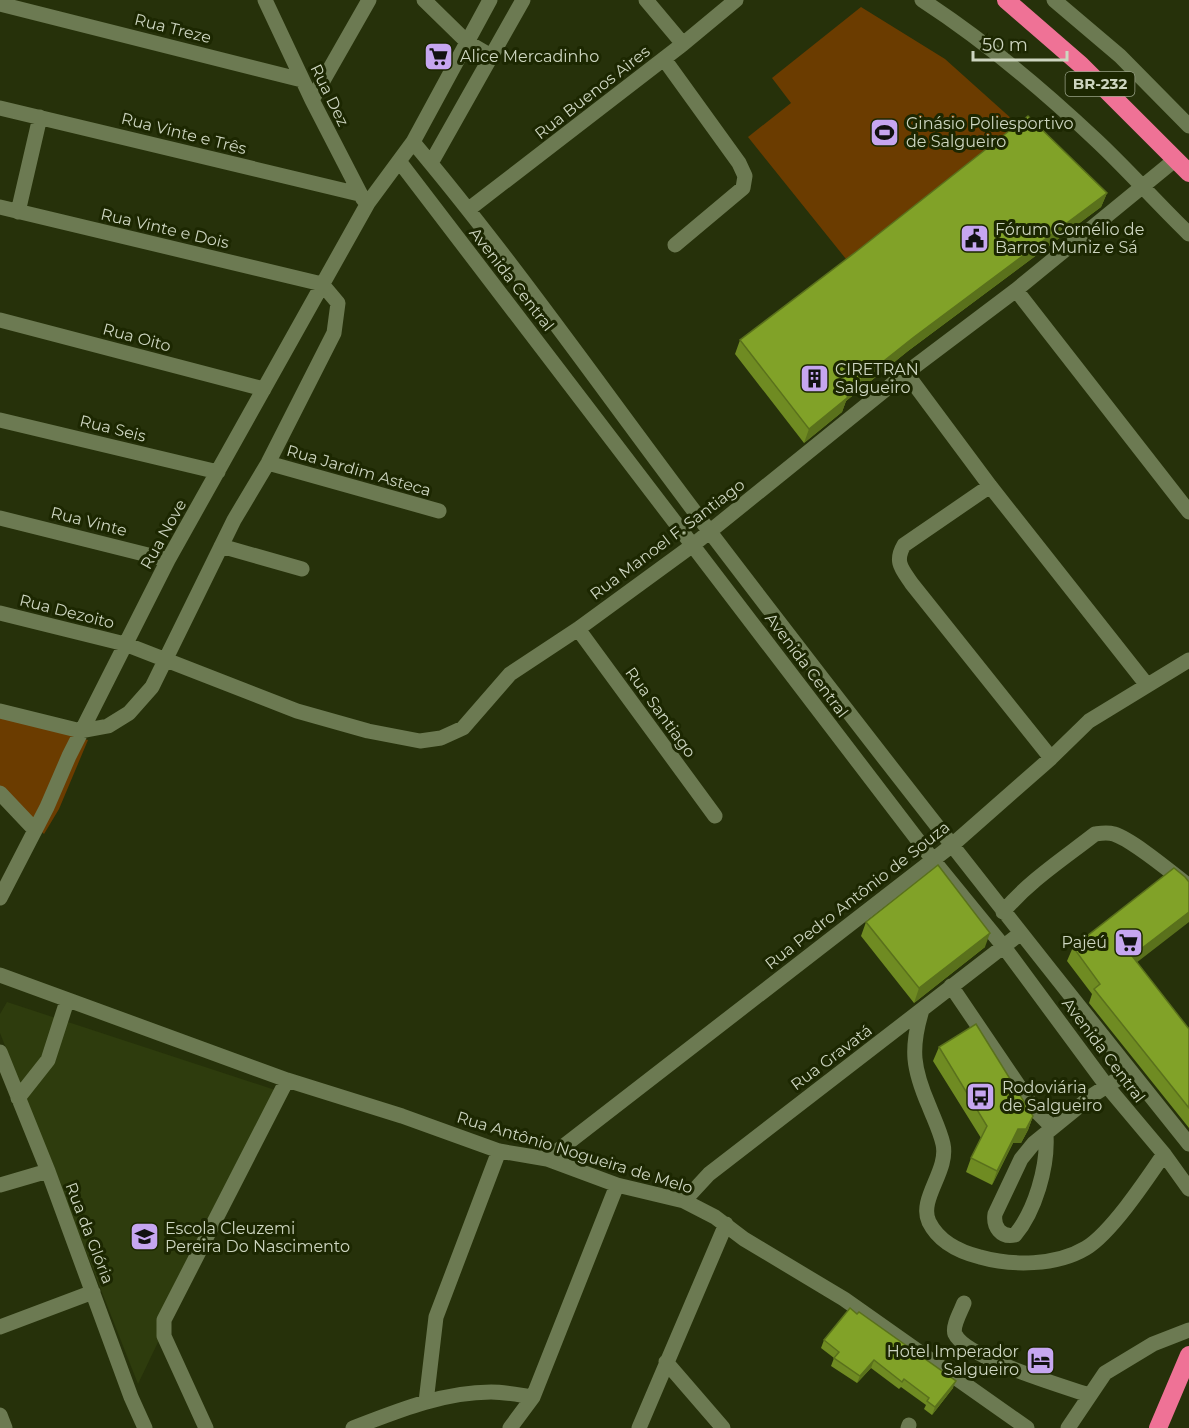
<svg xmlns="http://www.w3.org/2000/svg" width="1189" height="1428" viewBox="0 0 1189 1428" font-family="Montserrat,sans-serif">
<style>
.built{fill:#2e3c0d}
.green{fill:#6b3c00}
.lines{fill:none;stroke-linecap:round;stroke-linejoin:round}
.minor{stroke:#6c7a52;stroke-width:15}
.highway{stroke:#ef7296;stroke-width:18}
.wall{fill:#6f8b22}
.shaded-wall{fill:#5a711c}
.building{fill:#81a228;stroke:#5a711c;stroke-width:1.5}
.labels{text-anchor:middle;stroke-width:6;stroke-linejoin:round;paint-order:stroke}
.shield{fill:#1c2701;stroke:#98a187;stroke-width:1.5}
.shield-label{font-size:15px;font-weight:bold;fill:#cdd5c0}
.street-label{font-size:16px;fill:#cdd5c0;stroke:#1c2701}
.poi-label{font-size:16px;fill:#cdd5c0;stroke:#1c2701;text-anchor:start}
</style>
<rect width="100%" height="100%" fill="#26310a"/>
<path class="built" d="M7,1002L278,1091L138,1384L0,1033V1014Z"/>
<path class="green" d="M861,7L945,59L1022,128L850,264L748,137L791,103L772,78Z
M0,714L88,740L59,809L44,834L0,792Z"/>
<g class="lines">
<path class="minor" d="M265,0L312,100L363,199
M424,0L467,42L491,56
M646,0L683,44
M922,0C985,41 1042,89 1096,140C1128,170 1157,203 1189,234
M1054,0L1120,56L1189,126
M0,4L302,80
M664,59L739,163L745,176L743,188L675,245
M312,100L369,0
M0,108L359,194
M413,142C518,267 611,402 710,532C867,738 1027,942 1189,1144
M399,161L933,860L1004,947L1106,1085L1164,1154L1189,1189
M431,163L523,0
M0,207L322,284
M469,209L683,44L736,0
M18,212L40,117
M1016,290L1189,512
M0,320L264,389
M906,373L990,486L1147,685
M0,420L218,472
M268,463L439,511
M990,486L904,545C894,562 902,569 912,584L1051,758
M0,518L168,560
M221,546L302,569
M0,613L125,644L297,711L368,731L420,741L441,738L463,728L510,674L578,629L693,545L906,373L1016,290L1176,159
M578,629L715,816
M0,711L81,731L108,726L129,713L152,687L234,520L268,463L334,333L338,303L322,284
M0,793L35,830
M0,898L47,807L69,756L168,560L368,203L413,142L490,0
M1003,912C1029,881 1063,859 1095,834C1102,833 1107,832 1114,834C1133,840 1172,873 1189,886
M0,975L287,1080L402,1116L499,1151L547,1159L617,1185L684,1201L715,1217L744,1239L844,1299L1027,1428
M951,986L1035,1110L1052,1127
M922,1010C910,1049 913,1069 929,1106C934,1119 940,1131 943,1144C949,1171 918,1199 929,1222C939,1242 960,1252 980,1257C1012,1266 1056,1266 1086,1248C1111,1233 1147,1179 1164,1154
M0,1052L48,1171L131,1397L145,1428
M18,1098L48,1060L67,1001
M1046,1135C1048,1167 1035,1211 1015,1235C1001,1238 993,1227 995,1214L1021,1159L1034,1143L1093,1095L1130,1071
M547,1159L951,846L1051,758L1089,721L1189,660
M0,1185L48,1171
M684,1201L709,1174L1021,933
M964,1303C961,1311 952,1326 955,1334C966,1358 1063,1386 1089,1395
M0,1327L93,1292
M666,1362L723,1428
M426,1402L436,1317L499,1151
M0,1415L5,1428
M206,1428L164,1336V1320L287,1080
M353,1428C397,1411 443,1392 491,1392C505,1392 519,1395 533,1397
M510,1428L533,1397L617,1185
M639,1428L726,1224
M908,1428L909,1425
M1068,1428L1105,1373L1153,1344L1189,1330"/>
<path class="highway" d="M1006,0L1081,65L1189,173
M1158,1428L1189,1355"/>
</g>
<path class="wall" d="M1107,193L1101,207L908,351L846,401L842,412L804,443L735,354L740,340Z
M866,922L985,947L914,1003L861,936Z
M1073,947L1137,962L1189,1029V1128L1089,1003L1092,994L1067,961Z
M939,1047L1033,1116L1028,1130L1021,1143H1013L992,1185L966,1172L971,1158L981,1138L933,1061Z
M824,1340L953,1388L932,1415L924,1409L926,1405L901,1387L899,1389L871,1368L857,1383L831,1366L834,1358L821,1348Z"/>
<path class="shaded-wall" d="M1107,193L1101,207L908,351L846,401L842,412L804,443L809,429L850,388L914,337Z
M1189,912V922L1127,970L1132,956Z
M990,933L985,947L914,1003L919,988Z
M1033,1116L1028,1130L1021,1143H1013L992,1185L997,1171L1018,1129Z
M874,1360L871,1368L857,1383L860,1376Z
M956,1381L953,1388L932,1415L935,1407Z"/>
<path class="building" d="M1028,116L1107,193L914,337L850,388L847,398L809,429L740,340L857,251Z
M938,865L990,933L919,988L866,922Z
M1174,868L1185,877L1189,882V912L1132,956L1189,1029V1108L1094,989L1100,984L1073,947Z
M976,1024L1033,1116L1026,1129H1018L997,1171L971,1158L987,1126L939,1047Z
M850,1308L857,1314L859,1312L956,1381L935,1407L927,1401L929,1398L904,1379L902,1382L874,1360L860,1376L834,1358L839,1352L824,1340Z"/>
<defs>
<symbol id="supermarket-square" viewBox="-11 -11 22 22"><rect x="-9" y="-9" width="18" height="18" rx="4" fill="#c6a6f0" stroke="#1c2701"/><path d="M-6-5.5h2.5l.6 2H6L4.5 2H-2.5L-4.4-4H-6ZM-1.5 3.2a1.3 1.3 0 1 0 .1 0ZM3 3.2a1.3 1.3 0 1 0 .1 0Z" fill="#111"/></symbol>
<symbol id="stadium-square" viewBox="-11 -11 22 22"><rect x="-9" y="-9" width="18" height="18" rx="4" fill="#c6a6f0" stroke="#1c2701"/><path d="M0-5a6.5 5 0 1 0 0 10a6.5 5 0 1 0 0-10ZM-3.5-1.8h7v3.6h-7Z" fill="#111"/></symbol>
<symbol id="civic-square" viewBox="-11 -11 22 22"><rect x="-9" y="-9" width="18" height="18" rx="4" fill="#c6a6f0" stroke="#1c2701"/><path d="M-.6-6.5H3V-4.5H.6V-3L4-1V1h2V6H-6V1h2V-1L-.6-3ZM-1.2 2.5V6h2.4V2.5Z" fill="#111"/></symbol>
<symbol id="building-square" viewBox="-11 -11 22 22"><rect x="-9" y="-9" width="18" height="18" rx="4" fill="#c6a6f0" stroke="#1c2701"/><path d="M-4-6H4V6H1V3H-1V6H-4ZM-2.5-4.3h1.7v1.8h-1.7ZM.8-4.3h1.7v1.8H.8ZM-2.5-1h1.7V.8h-1.7ZM.8-1h1.7V.8H.8Z" fill="#111"/></symbol>
<symbol id="bus-square" viewBox="-11 -11 22 22"><rect x="-9" y="-9" width="18" height="18" rx="4" fill="#c6a6f0" stroke="#1c2701"/><path d="M-5-6H5V4H4V6H2V4H-2V6H-4V4H-5ZM-3.5-4V0h7V-4ZM-3.5 1.2v1.5H-2V1.2ZM2 1.2v1.5H3.5V1.2Z" fill="#111"/></symbol>
<symbol id="school-square" viewBox="-11 -11 22 22"><rect x="-9" y="-9" width="18" height="18" rx="4" fill="#c6a6f0" stroke="#1c2701"/><path d="M0-5L7-2L0 1L-7-2ZM-4 1L0 2.5L4 1V4Q0 6-4 4Z" fill="#111"/></symbol>
<symbol id="hotel-square" viewBox="-11 -11 22 22"><rect x="-9" y="-9" width="18" height="18" rx="4" fill="#c6a6f0" stroke="#1c2701"/><path d="M-6-4.5h1.5V1H6V5H4.5V3h-9V5H-6ZM-4 0a1.8 1.8 0 1 1 3.6 0ZM.5 0V-2.5h3Q6-2.5 6 0Z" fill="#111"/></symbol>
</defs>
<g fill-rule="evenodd">
<use href="#supermarket-square" x="422" y="40" width="33" height="33"/>
<use href="#stadium-square" x="868" y="116" width="33" height="33"/>
<use href="#civic-square" x="958" y="222" width="33" height="33"/>
<use href="#building-square" x="798" y="362" width="33" height="33"/>
<use href="#supermarket-square" x="1112" y="926" width="33" height="33"/>
<use href="#bus-square" x="964" y="1080" width="33" height="33"/>
<use href="#school-square" x="128" y="1220" width="33" height="33"/>
<use href="#hotel-square" x="1024" y="1344" width="33" height="33"/>
</g>
<g class="labels">
<rect class="shield" x="1065.5" y="72" width="69" height="24" rx="4.5"/>
<g class="shield-label">
<text x="1100" y="89">BR-232</text>
</g>
<g class="street-label">
<text transform="translate(173 28) rotate(14)" y="6">Rua Treze</text>
<text transform="translate(592 92) rotate(-38)" y="6">Rua Buenos Aires</text>
<text transform="translate(330 95) rotate(64)" y="6">Rua Dez</text>
<text transform="translate(184 133) rotate(14)" y="6">Rua Vinte e Três</text>
<text transform="translate(165 228) rotate(13)" y="6">Rua Vinte e Dois</text>
<text transform="translate(512 279) rotate(52)" y="6">Avenida Central</text>
<text transform="translate(137 337) rotate(15)" y="6">Rua Oito</text>
<text transform="translate(113 428) rotate(14)" y="6">Rua Seis</text>
<text transform="translate(359 470) rotate(16)" y="6">Rua Jardim Asteca</text>
<text transform="translate(89 521) rotate(14)" y="6">Rua Vinte</text>
<text transform="translate(163 534) rotate(-61)" y="6">Rua Nove</text>
<text transform="translate(667 539) rotate(-37)" y="6">Rua Manoel F. Santiago</text>
<text transform="translate(67 611) rotate(14)" y="6">Rua Dezoito</text>
<text transform="translate(807 665) rotate(53)" y="6">Avenida Central</text>
<text transform="translate(661 712) rotate(54)" y="6">Rua Santiago</text>
<text transform="translate(857 895) rotate(-38)" y="6">Rua Pedro Antônio de Souza</text>
<text transform="translate(1104 1050) rotate(53)" y="6">Avenida Central</text>
<text transform="translate(831 1057) rotate(-37)" y="6">Rua Gravatá</text>
<text transform="translate(575 1152) rotate(17)" y="6">Rua Antônio Nogueira de Melo</text>
<text transform="translate(90 1233) rotate(69)" y="6">Rua da Glória</text>
</g>
<g class="poi-label">
<text x="460" y="62">Alice Mercadinho</text>
<text x="906" y="129">Ginásio Poliesportivo<tspan x="906" dy="18">de Salgueiro</tspan></text>
<text x="995" y="235">Fórum Cornélio de<tspan x="995" dy="18">Barros Muniz e Sá</tspan></text>
<text x="835" y="375">CIRETRAN<tspan x="835" dy="18">Salgueiro</tspan></text>
<text x="1107" y="948" text-anchor="end">Pajeú</text>
<text x="1002" y="1093">Rodoviária<tspan x="1002" dy="18">de Salgueiro</tspan></text>
<text x="165" y="1234">Escola Cleuzemi<tspan x="165" dy="18">Pereira Do Nascimento</tspan></text>
<text x="1019" y="1357" text-anchor="end">Hotel Imperador<tspan x="1019" dy="18">Salgueiro</tspan></text>
</g>
</g>
<path d="M973 51v9h94v-9" fill="none" stroke="#cdd5c0" stroke-width="3"/>
<text x="982" y="51" font-size="18" fill="#cdd5c0" stroke="#1c2701" stroke-width="4.5" paint-order="stroke">50 m</text>
</svg>
